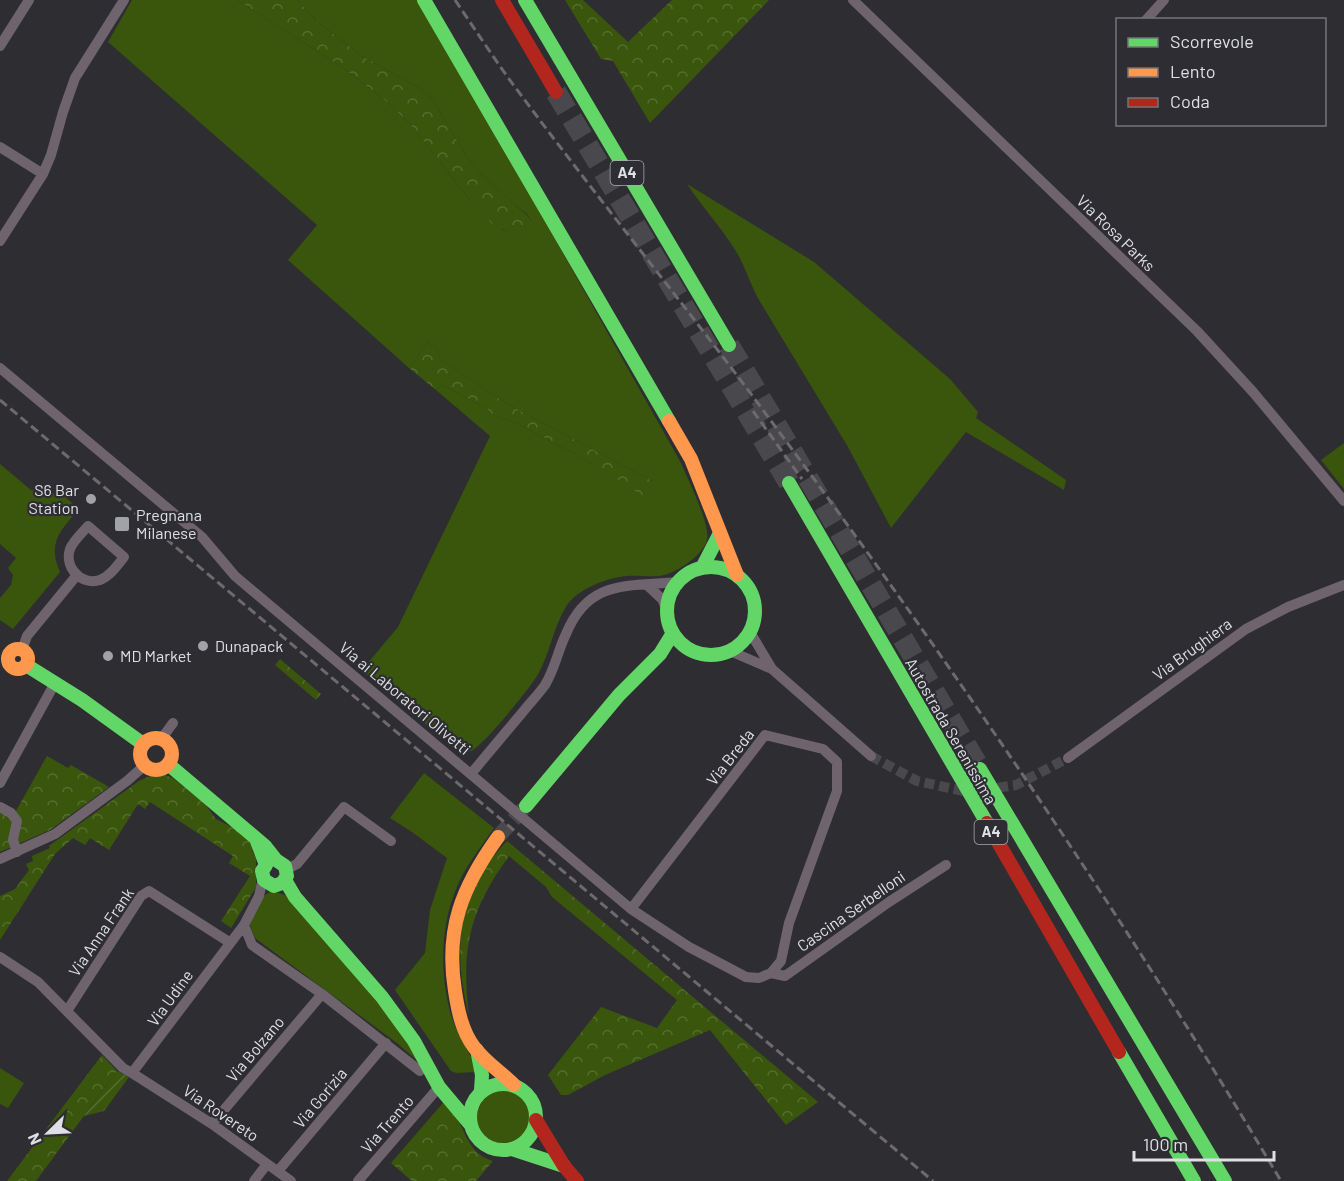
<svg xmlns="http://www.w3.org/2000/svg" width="1344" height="1181" viewBox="0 0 1344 1181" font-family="Barlow,sans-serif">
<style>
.grass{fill:#39560c}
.forest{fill:url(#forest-crowns)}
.garden{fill:url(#garden-furrows)}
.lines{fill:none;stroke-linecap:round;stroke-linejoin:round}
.street-tunnel{stroke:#49494d;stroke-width:10;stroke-dasharray:10 5;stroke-linecap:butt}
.secondary-tunnel{stroke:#49494d;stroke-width:15;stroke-dasharray:15 8;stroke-linecap:butt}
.highway-tunnel{stroke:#49494d;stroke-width:21;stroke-dasharray:21 10;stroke-linecap:butt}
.street{stroke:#6f646e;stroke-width:10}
.fast{stroke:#63d668;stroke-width:14}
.slow{stroke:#ff974d;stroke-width:14}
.jam{stroke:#b3261e;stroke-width:14}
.rail{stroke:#6d696e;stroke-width:3;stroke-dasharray:9 4.5;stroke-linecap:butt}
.poi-dot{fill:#a1a2a6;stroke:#2d2d33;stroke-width:2}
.labels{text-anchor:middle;stroke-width:4.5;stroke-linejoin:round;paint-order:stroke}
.shield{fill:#2d2d33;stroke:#aaaaaf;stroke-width:1.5}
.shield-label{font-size:15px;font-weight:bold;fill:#dfe0e4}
.street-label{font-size:16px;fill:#dfe0e4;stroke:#2d2d33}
.poi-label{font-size:16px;fill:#dfe0e4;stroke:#2d2d33;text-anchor:start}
</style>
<defs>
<pattern id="forest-crowns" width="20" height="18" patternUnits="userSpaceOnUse" patternTransform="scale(1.5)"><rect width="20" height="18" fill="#39560c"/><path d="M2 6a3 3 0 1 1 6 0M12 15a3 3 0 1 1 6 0" fill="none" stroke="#556e2f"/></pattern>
<pattern id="garden-furrows" width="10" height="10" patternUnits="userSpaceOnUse" patternTransform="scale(1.5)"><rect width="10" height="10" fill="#39560c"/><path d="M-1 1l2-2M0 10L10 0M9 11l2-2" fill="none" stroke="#556e2f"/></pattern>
</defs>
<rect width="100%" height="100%" fill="#2e2e32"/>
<path class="grass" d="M132,0H237L342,67L385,100L410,124L470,200L503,230L526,233L532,222L526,213L512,203L479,172L467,157L432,99L421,89L362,56L319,23L297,0H418L475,97L681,463C687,477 711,526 707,540C704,555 674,575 659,576C648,577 637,575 627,576C608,577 578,589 567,605C553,627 550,654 537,676C529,689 483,746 471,751C465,753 460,751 454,748L362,670L398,627L490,436L436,390L442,385L486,408L494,416L519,424L595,465L654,482L507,404L441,360L436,348L428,342L409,368L288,260L317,225L108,42Z
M687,184L814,262L950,379L978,412L976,418L1066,480L1064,490L966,432L891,528L848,447L759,300C749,282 744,262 732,245C718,224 701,205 687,184Z
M1344,443V489L1321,460Z
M0,464L31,490L63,495L79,509C60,531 47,543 60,572L13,629L0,620V598L11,585L13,575L8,568L16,558L0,544Z
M424,773L494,828C483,844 472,858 463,874C440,917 438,972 452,1018C458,1037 472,1052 476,1072L456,1073L451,1071L395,990L425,953L430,910L447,858L412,832L390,818Z
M272,891L285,895L379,1001L421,1064L397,1043L255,938L249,923L265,895Z
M0,1068L24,1083L8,1108L0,1104Z
M476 1117a27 27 0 1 1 54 0a27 27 0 1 1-54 0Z"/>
<path class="forest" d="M237,0H297L319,23L362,56L421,89L432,99L467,157L479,172L512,203L525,213L532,222V229L526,233H514L495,227L470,200L410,124L385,100L342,67Z
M565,0H583L628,42L672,0H769L650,123L613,61L601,59Z
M428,342L436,348L441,360L507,404L654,482L659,491V498L651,501L595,465L519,424L494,416L486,408L442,385L436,390L409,368Z
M280,659L321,694L316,700L275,665Z
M47,756L68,768L71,765L109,787L50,830L0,852V811L12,818Z
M165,775L173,778L205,804L216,819L243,833L254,848L252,850L256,859V887L231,928L221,921L250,876L229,863L233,856L150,802L145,809L138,804L109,850L90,838L85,845L73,838L55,854L0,940V896L15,889L29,870L26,864L33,861L32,856L50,848L49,846L139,781L150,776Z
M507,841L818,1102L786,1125L710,1030L605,1075L568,1095H561L548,1075L601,1007L657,1028L677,1000L552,897L546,887L509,856C469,911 461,949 469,1016C457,968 454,918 481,873C488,862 498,851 507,841Z
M102,1055L117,1071L36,1181H7Z
M443,1103C466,1116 461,1152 493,1161L476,1181H412L391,1163Z"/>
<path class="garden" d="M117,1071L129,1077L104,1111L84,1116Z"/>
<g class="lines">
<path class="street-tunnel" d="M871,756L917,781L968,792L1016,785L1068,758"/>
<path class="secondary-tunnel" d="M498,837L526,806"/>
<path class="highway-tunnel" d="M556,92L789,483
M729,345L980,769"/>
<path class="street" d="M853,0L1197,331L1253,392L1344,501
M1146,20L1164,0
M0,46L29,0
M0,147L43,174
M0,241L43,174L51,155L63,112L75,78L124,0
M0,368L202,537L235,576L631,909L689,947L746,977L759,978L771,973L781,961L789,923L837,791V762L823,749L765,735L631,909
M88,526L124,557C117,566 110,576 100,580C81,586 64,567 70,549C73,541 82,533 88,526Z
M647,585L662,599L667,610
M750,632L772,669
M22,650L27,636L77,575
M730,651L772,669L871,756
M162,738L173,723
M1068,758L1246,629L1288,607L1344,585
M471,774C488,753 505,733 522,713C529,704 538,695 545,685C555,669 558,650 566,634C589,578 629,587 678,582
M0,783L55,683
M0,807L11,813L17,821L13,840L17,852
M0,859L55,834L127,781L145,765
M287,869L297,864L344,807L391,841
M244,925L252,945L322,994L420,1071
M0,957L38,982L123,1068L132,1073L244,925L259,896L263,878
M771,973L785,976L889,902L946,865
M67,1011L141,896L149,891L229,942
M132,1073L212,1124L291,1181
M212,1124L322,994
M278,1171L386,1043
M254,1181L267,1164
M358,1181L439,1087"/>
<path class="fast" d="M424,0L669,421
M525,0L729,345
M789,483L987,823
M667 611a44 44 0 1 1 88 0a44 44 0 1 1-88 0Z
M702,568L719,535
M26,665L82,700L143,744
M168,764L265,846L276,860L285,866L287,876L282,883L274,886L264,880L262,871L266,865L257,841
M980,769L1225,1181
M526,806L619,695L660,654L673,633
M285,880L295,897L382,997L414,1041L439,1087L470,1124
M477,1050L482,1075L481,1090
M1119,1052L1194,1181
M470 1117a33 33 0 1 1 66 0a33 33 0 1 1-66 0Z
M512,1149L564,1166"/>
<path class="slow" d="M669,421L691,459L737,575
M8 659a10 10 0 1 1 20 0a10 10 0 1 1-20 0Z
M140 754a16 16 0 1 1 32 0a16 16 0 1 1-32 0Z
M498,837C462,887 445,929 455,991C458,1011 462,1031 474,1047C485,1062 501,1072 514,1085"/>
<path class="jam" d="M502,0L556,92
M987,823L1119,1052
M536,1120L564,1166L577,1181"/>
<path class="rail" d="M455,0C477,32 498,65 521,95C605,208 694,316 777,429C957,671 1127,922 1281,1181
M0,400L933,1181
M753,411L802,479"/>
</g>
<g class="poi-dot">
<circle cx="91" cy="499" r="6"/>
<rect x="114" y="516" width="16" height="16" rx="3"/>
<circle cx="203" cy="646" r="6"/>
<circle cx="108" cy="656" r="6"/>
</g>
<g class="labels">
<g class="shield">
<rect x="610.5" y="161" width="33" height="24" rx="4.5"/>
<rect x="974.5" y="820" width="33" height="24" rx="4.5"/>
</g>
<g class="shield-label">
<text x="627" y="178">A4</text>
<text x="991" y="837">A4</text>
</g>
<g class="street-label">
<text transform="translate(1116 233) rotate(44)" y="6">Via Rosa Parks</text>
<text transform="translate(1192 649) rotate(-36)" y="6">Via Brughiera</text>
<text transform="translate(405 698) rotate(40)" y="6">Via ai Laboratori Olivetti</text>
<text transform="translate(951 731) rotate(60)" y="6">Autostrada Serenissima</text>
<text transform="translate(730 757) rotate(-52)" y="6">Via Breda</text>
<text transform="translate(851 911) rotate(-35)" y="6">Cascina Serbelloni</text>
<text transform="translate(101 932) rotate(-56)" y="6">Via Anna Frank</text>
<text transform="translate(170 998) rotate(-54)" y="6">Via Udine</text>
<text transform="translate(255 1049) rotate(-50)" y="6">Via Bolzano</text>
<text transform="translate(320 1098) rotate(-50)" y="6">Via Gorizia</text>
<text transform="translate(221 1113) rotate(34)" y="6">Via Rovereto</text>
<text transform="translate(387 1124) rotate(-49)" y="6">Via Trento</text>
</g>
<g class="poi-label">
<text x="79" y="496" text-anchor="end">S6 Bar<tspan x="79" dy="18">Station</tspan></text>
<text x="136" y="521">Pregnana<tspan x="136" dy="18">Milanese</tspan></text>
<text x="215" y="652">Dunapack</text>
<text x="120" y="662">MD Market</text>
</g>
</g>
<rect x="1116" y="18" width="210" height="108" fill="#2d2d33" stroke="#74757a" stroke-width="1.5"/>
<rect x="1128" y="38" width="30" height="9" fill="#63d668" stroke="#74757a" stroke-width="1.5"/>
<text x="1170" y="48" font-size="18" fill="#dfe0e4">Scorrevole</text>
<rect x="1128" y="68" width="30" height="9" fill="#ff974d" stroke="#74757a" stroke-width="1.5"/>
<text x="1170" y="78" font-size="18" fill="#dfe0e4">Lento</text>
<rect x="1128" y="98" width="30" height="9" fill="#b3261e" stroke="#74757a" stroke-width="1.5"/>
<text x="1170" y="108" font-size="18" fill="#dfe0e4">Coda</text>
<g transform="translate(48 1133) rotate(246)" stroke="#2d2d33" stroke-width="4.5" paint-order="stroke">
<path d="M0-4.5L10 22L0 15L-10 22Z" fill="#dfe0e4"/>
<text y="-9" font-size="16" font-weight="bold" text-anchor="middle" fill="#dfe0e4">N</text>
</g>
<path d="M1134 1151v9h140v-9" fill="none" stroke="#dfe0e4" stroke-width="3"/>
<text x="1143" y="1151" font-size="18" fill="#dfe0e4" stroke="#2d2d33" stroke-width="4.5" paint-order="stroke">100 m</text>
</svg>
